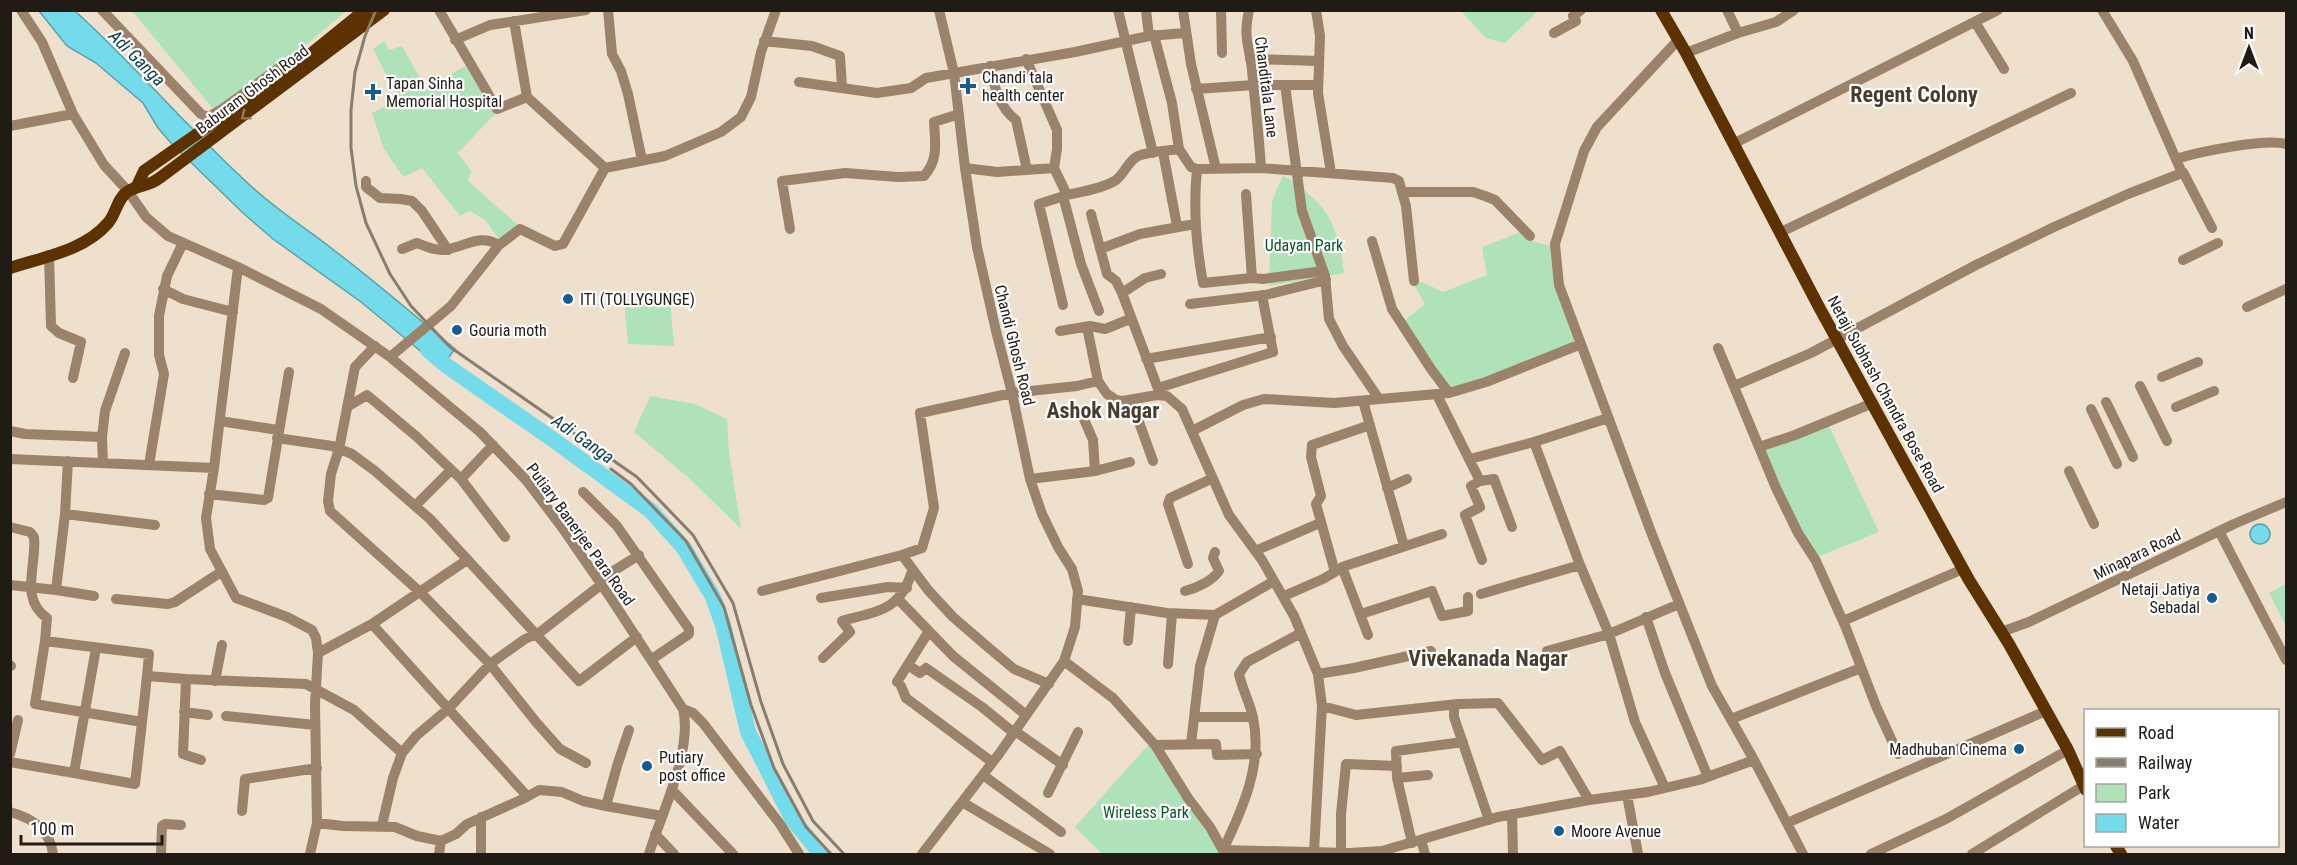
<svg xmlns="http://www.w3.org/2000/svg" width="2297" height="865" viewBox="0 0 2297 865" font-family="'Roboto Condensed',sans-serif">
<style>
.green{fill:#afe2b9}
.water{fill:#73dbea;stroke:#5aa1aa;stroke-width:1.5}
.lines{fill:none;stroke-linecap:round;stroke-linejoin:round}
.river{stroke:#73dbea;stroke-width:16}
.minor{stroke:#9a826b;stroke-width:10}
.major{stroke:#5c3300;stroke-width:12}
.rail{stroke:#877e71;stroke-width:3}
.oneway{stroke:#957a59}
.poi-dot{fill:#155c90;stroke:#fff;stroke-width:2}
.labels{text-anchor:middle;stroke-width:4.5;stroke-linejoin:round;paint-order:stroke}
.poi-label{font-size:16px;fill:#201b14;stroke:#fff;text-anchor:start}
.street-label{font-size:16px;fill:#201b14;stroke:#fff}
.park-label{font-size:16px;fill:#095627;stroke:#fff}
.water-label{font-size:18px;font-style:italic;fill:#0c3e45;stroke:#fff}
.district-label{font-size:22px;font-weight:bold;fill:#483c2d;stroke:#fff}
</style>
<rect width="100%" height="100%" fill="#eee0cd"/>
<path class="green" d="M132,11H346L305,46L215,111Z
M1534,11L1536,13L1505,43L1486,38L1461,11Z
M384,41L389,50L402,46L426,89L465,66L495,114L458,153L471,171L468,181L519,226L499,239L485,220L470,211L460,216L422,168L403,177L383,147L372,113L399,99L373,49Z
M1283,175C1328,205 1337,220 1344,273L1269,286L1272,201Z
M1521,232L1535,242L1551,246C1549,281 1567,313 1580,345L1451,389L1404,321L1425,304L1414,285L1422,282L1443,292L1487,275L1482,247Z
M670,300L674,346L628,344L624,301Z
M650,396L695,404L727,419L729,452L741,529L690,479L634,432Z
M1828,424L1879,532L1817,557L1802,539L1764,449Z
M2286,584V626L2269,593Z
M1151,742L1222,854H1102L1075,827Z"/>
<path class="water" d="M39,11H75C137,67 190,131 252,187C278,211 307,229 335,251C376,282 415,316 455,349L441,368L361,302L273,239L243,213L171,143L158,128L143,103L96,63L67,46Z
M2250 534a10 10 0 1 1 20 0a10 10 0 1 1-20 0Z"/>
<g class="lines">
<path class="river" d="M428,350L447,366L548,436L650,510L684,548L713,597L723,625L748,732L793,820L821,854"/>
<path class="minor" d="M21,10L42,42L73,114L104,165L128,191L146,217L168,236L238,267L321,309L390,357L480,432L526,480L561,526L612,600L683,709C693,751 661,814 649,854
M102,10L201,114L208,117L222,109L279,68H291
M439,10L497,109L527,97L605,168
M608,10L612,54L621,71L628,94L642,160
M1118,10L1153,153
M1146,10L1149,36
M1183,10L1191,64L1216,169
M1221,10L1222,53
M1249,10C1243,39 1249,44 1252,70C1255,103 1259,136 1261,168
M1316,10L1320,36L1318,93L1331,173
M1727,10L1738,33
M514,21L527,97
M1975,22L2004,69
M1554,33L1576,21L1573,16L1581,10
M1154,35L1172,103L1179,149
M1679,39L1597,127L1584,151L1555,244L1559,285L1651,532L1712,686L1754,760L1803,854
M455,40L490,25L586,10
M764,41L812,46L840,56L842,87
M1686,53L1738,33L1776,22L1794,10
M1026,59L1057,130V149L1054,168
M1250,59L1319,61
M990,66C994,85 999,108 1016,120L1027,170
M799,82L877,93L911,88L926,78L1075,52L1149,36L1185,33
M1285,85L1302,211L1325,276L1329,319L1343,346L1379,399
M1196,89L1254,85H1318
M10,126L73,114
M1735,143L1998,10
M1163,152L1177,226
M2176,159C2198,152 2266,138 2286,144
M965,168L997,172L1054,168L1067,195C1082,192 1104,188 1116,180C1125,173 1128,161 1138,156C1150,151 1166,151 1179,149L1191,167L1197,169L1261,168L1393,178L1399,181L1402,192H1473L1485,196L1495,200L1530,236
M1197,169C1193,208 1196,245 1203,283L1252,278L1246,194
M2183,172L2212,228
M366,181V187L380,198L401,199L412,201L422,211L448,250
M1402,192L1406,206L1414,281
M1063,196L1081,264L1099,311
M1091,214L1107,274L1116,281L1122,293L1145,278L1161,274
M790,229L782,181L845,173L898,177L924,176C939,160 935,142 934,122L959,114
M1781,232L2071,93
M1372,241L1392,309L1431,369L1449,393
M402,249L417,243C427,247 438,252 449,249C468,245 480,234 499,245
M1100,249L1140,234L1195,224
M49,255L51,326L59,333L81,342L73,378
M2183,260L2218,243
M1252,278L1263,279L1323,271
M163,289L183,299L233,312
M1122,293L1160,394
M1190,304L1265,295L1326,280
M1063,305L1039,204L1067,195
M2247,307L2286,289
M1087,327L1098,381L1107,394L1116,400L1123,401L1157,395L1167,396L1182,409L1229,515L1262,560L1294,616L1318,674L1322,706L1314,852
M1060,331L1090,326L1105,329L1130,319
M375,346L355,367L339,449L331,474L328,501L330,511L420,592L490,664L536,722L560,749L586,763
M1718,348L1776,488L1798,533L1816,561L1846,628L1876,706L1898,754
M390,357L451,306L499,245L520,229L555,246L563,244L605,168L665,156L721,132L741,117L751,97L761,52L776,10
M1146,359L1271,337
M2162,377L2198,362
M1734,386L1811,353L1976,265L2054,227L2128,194L2182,173L2133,61L2102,10
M2140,386L2167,441
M1158,388L1273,352L1262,295
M1437,395L1480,481
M1131,400L1153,461
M1363,401L1404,546
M2106,402L2133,457
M347,407L367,395L417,437L461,479L505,537
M2176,407L2214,391
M2091,409L2117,464
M1083,417L1093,440L1095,471
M220,421L278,430
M10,431L25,434L102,437L103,463
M1192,431L1243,405L1264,399L1334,403L1449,393L1486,382L1581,344
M102,437L105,411L125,353
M277,438L332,446L352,454L375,471L430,519L579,681L637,637
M1759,447L1795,435L1873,403
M10,459L214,468L206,518L210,549L236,598L287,617L312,630L316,638L318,653L315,704L317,823L310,854
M1470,459L1534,442L1608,418
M149,465L164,374L159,355V316L167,276L183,243
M214,468L238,267
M2069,471L2094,524
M461,479L493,445
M1030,479L1095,471L1130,462
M1387,488L1407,479
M583,492L617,526L689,629V634L652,659
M209,494L264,500L268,498L289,372
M415,506L451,470
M65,514L155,525
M10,527L30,532L34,537C37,565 19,599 47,618L45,641
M2219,531L2286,660
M1255,551L1320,523
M902,555L928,590L953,617L989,648L1014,669L1049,684
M1482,560L1465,515L1480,507L1471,486L1480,481L1494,479L1512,527
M1188,564L1168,504L1170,498L1211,479
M1580,565L1609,634L1635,722L1665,788
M1342,567L1368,635
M1335,572L1316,504L1321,496L1311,457L1312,445L1370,425
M599,580L639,555
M10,585L56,590L65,514L68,461
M56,590L94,596
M762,591L902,555L922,548L934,508L920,413L1012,393L1077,386L1098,381
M1185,591C1197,588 1212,581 1219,571L1213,558L1215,552
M1481,594L1580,565L1534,442
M1284,596L1323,579L1345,566L1442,534
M821,598L888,587L907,588
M116,599L168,604L175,602L221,572
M898,599L953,656L1026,715
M1077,599L1167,613L1215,615L1274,581
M1361,614L1432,591L1442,616L1468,611V597
M1646,617L1665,673L1708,777
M1843,621L1963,569
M372,624L527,796
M2001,632L2029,622L2234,524L2286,502
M1301,633L1247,662L1239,674C1242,689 1250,702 1253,718C1263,764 1243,808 1223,850L1349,853L1382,851L1498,817L1589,800L1648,792L1699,780L1754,760
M1128,641L1131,607
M1547,651L1609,634L1679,604
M318,653L372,624L467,560
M823,658L850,632L842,621C878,611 900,611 912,571
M1064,661L1113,698L1155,745L1188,798L1210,827L1225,854
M1168,664L1172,614
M10,665L11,666
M908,665L920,673L926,668L982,707L1014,733
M1318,674L1354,668L1431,651
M147,676L142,722L35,704L45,641L149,654L147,676L186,679L183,754L201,760
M186,679L306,684L354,710L402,753
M215,681L222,645
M897,682L929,631
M901,686L906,698L992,762
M1454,705V717L1489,820
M1322,706L1356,715L1458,704L1498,703L1542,760L1560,751L1589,800
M683,709L693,713L703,723L780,824L799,854
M184,712L208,715
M226,716L315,725
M1194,717H1253
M1731,719L1861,668
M1015,731L1063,765
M1191,744L1200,666L1215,615
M1155,745L1216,744L1217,755L1257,754
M10,754L18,720
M10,762L74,773L96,648
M74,773L135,784L142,722
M983,775L1061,832
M1397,778L1428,775
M672,790L733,854
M1048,793L1078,732
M1627,795L1638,854
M962,802L1050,854
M606,806L617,766L629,730
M242,811L245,779L317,768
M10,812C33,818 50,830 53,854
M1512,814L1513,854
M481,817V854
M317,823L343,826L395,827L417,836L441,841L456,834L467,824L525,798L539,790L562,792L583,801L606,806L662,816
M1787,823L2046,711
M382,825L393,778L402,753L416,736L448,709L490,664L525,639L539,633L602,584
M655,834L674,854
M1421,840L1425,854
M1412,843L1397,778L1396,751L1463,742
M1341,852V814L1346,764L1397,766
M161,854L162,826L165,824L181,825
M439,854L441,841
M922,854L999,754L1064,661L1075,627L1078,591L1072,569L1058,547L1042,514L1030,479L1012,393L996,331L977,247L965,168L954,73L939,10
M1871,854L1946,819L2068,750
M1972,854L2083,786"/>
<path class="major" d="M1661,10L1686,53L1819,307L1969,580L2009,644L2068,750L2086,790
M137,186L144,171L302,61L365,10
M10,268C43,257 84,251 108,223C116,214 117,199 127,192C136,186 145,186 153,182C157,180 161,177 165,174L384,10
M2116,846L2121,854"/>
<path class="rail" d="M376,10L365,36L355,72L351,110V148L356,186L366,223L390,274L411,306L450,347L637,477L693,535L733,603L761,702L783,764L813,821L844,854
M611,469L631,484L686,541L724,607L751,705L774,768L806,827L831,854"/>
</g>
<defs><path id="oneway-chevron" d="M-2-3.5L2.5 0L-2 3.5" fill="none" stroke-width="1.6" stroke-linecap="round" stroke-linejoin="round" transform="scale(1.5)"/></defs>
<use class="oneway" href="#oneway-chevron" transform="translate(245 116) rotate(143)"/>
<g class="poi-dot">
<path d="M965 77h6v6h6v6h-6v6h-6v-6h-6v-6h6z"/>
<path d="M370 83h6v6h6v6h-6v6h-6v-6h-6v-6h6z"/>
<circle cx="568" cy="299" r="6"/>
<circle cx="457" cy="330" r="6"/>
<circle cx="2212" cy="598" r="6"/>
<circle cx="2019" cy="749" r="6"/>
<circle cx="647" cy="766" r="6"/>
<circle cx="1559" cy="831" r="6"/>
</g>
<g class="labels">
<g class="poi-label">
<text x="982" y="83">Chandi tala<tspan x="982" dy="18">health center</tspan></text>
<text x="386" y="89">Tapan Sinha<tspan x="386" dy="18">Memorial Hospital</tspan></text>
<text x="580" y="305">ITI (TOLLYGUNGE)</text>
<text x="469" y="336">Gouria moth</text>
<text x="2200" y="595" text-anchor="end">Netaji Jatiya<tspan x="2200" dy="18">Sebadal</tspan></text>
<text x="2007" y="755" text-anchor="end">Madhuban Cinema</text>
<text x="659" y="763">Putiary<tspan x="659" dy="18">post office</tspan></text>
<text x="1571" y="837">Moore Avenue</text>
</g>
<g class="street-label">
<text transform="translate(1267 87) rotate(83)" y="6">Chanditala Lane</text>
<text transform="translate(252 89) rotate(-37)" y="6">Baburam Ghosh Road</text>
<text transform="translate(1015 345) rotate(76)" y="6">Chandi Ghosh Road</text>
<text transform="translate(1886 394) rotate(61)" y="6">Netaji Subhash Chandra Bose Road</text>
<text transform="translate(581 534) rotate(54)" y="6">Putiary Banerjee Para Road</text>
<text transform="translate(2137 554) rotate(-26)" y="6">Minapara Road</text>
</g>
<g class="park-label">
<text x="1304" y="251">Udayan Park</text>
<text x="1146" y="818">Wireless Park</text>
</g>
<g class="water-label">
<text transform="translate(137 58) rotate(45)" y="6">Adi Ganga</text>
<text transform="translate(583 439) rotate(35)" y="6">Adi Ganga</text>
</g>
<g class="district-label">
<text x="1914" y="102">Regent Colony</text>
<text x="1103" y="418">Ashok Nagar</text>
<text x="1488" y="666">Vivekanada Nagar</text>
</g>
</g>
<rect width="2297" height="865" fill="none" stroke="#201b14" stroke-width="24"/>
<rect x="2084" y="709" width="195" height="138" fill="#ffffff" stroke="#a6a4a1" stroke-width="1.5"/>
<rect x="2096" y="728" width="30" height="9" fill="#5c3300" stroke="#a6a4a1" stroke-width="1.5"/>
<text x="2138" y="739" font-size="18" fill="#201b14">Road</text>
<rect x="2096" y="758" width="30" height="9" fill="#877e71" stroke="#a6a4a1" stroke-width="1.5"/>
<text x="2138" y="769" font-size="18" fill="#201b14">Railway</text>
<rect x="2096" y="784" width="30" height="18" fill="#afe2b9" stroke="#a6a4a1" stroke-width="1.5"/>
<text x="2138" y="799" font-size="18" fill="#201b14">Park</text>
<rect x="2096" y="814" width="30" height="18" fill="#73dbea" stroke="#a6a4a1" stroke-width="1.5"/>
<text x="2138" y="829" font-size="18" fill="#201b14">Water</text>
<g transform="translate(2249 48)" stroke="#ffffff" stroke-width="4.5" paint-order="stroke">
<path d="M0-4.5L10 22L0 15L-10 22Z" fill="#201b14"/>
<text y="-9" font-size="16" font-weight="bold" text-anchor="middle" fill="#201b14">N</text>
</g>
<path d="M21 835v9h141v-9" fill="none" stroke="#201b14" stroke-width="3"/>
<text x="30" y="835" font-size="18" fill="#201b14" stroke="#ffffff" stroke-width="4.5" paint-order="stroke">100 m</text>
</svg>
